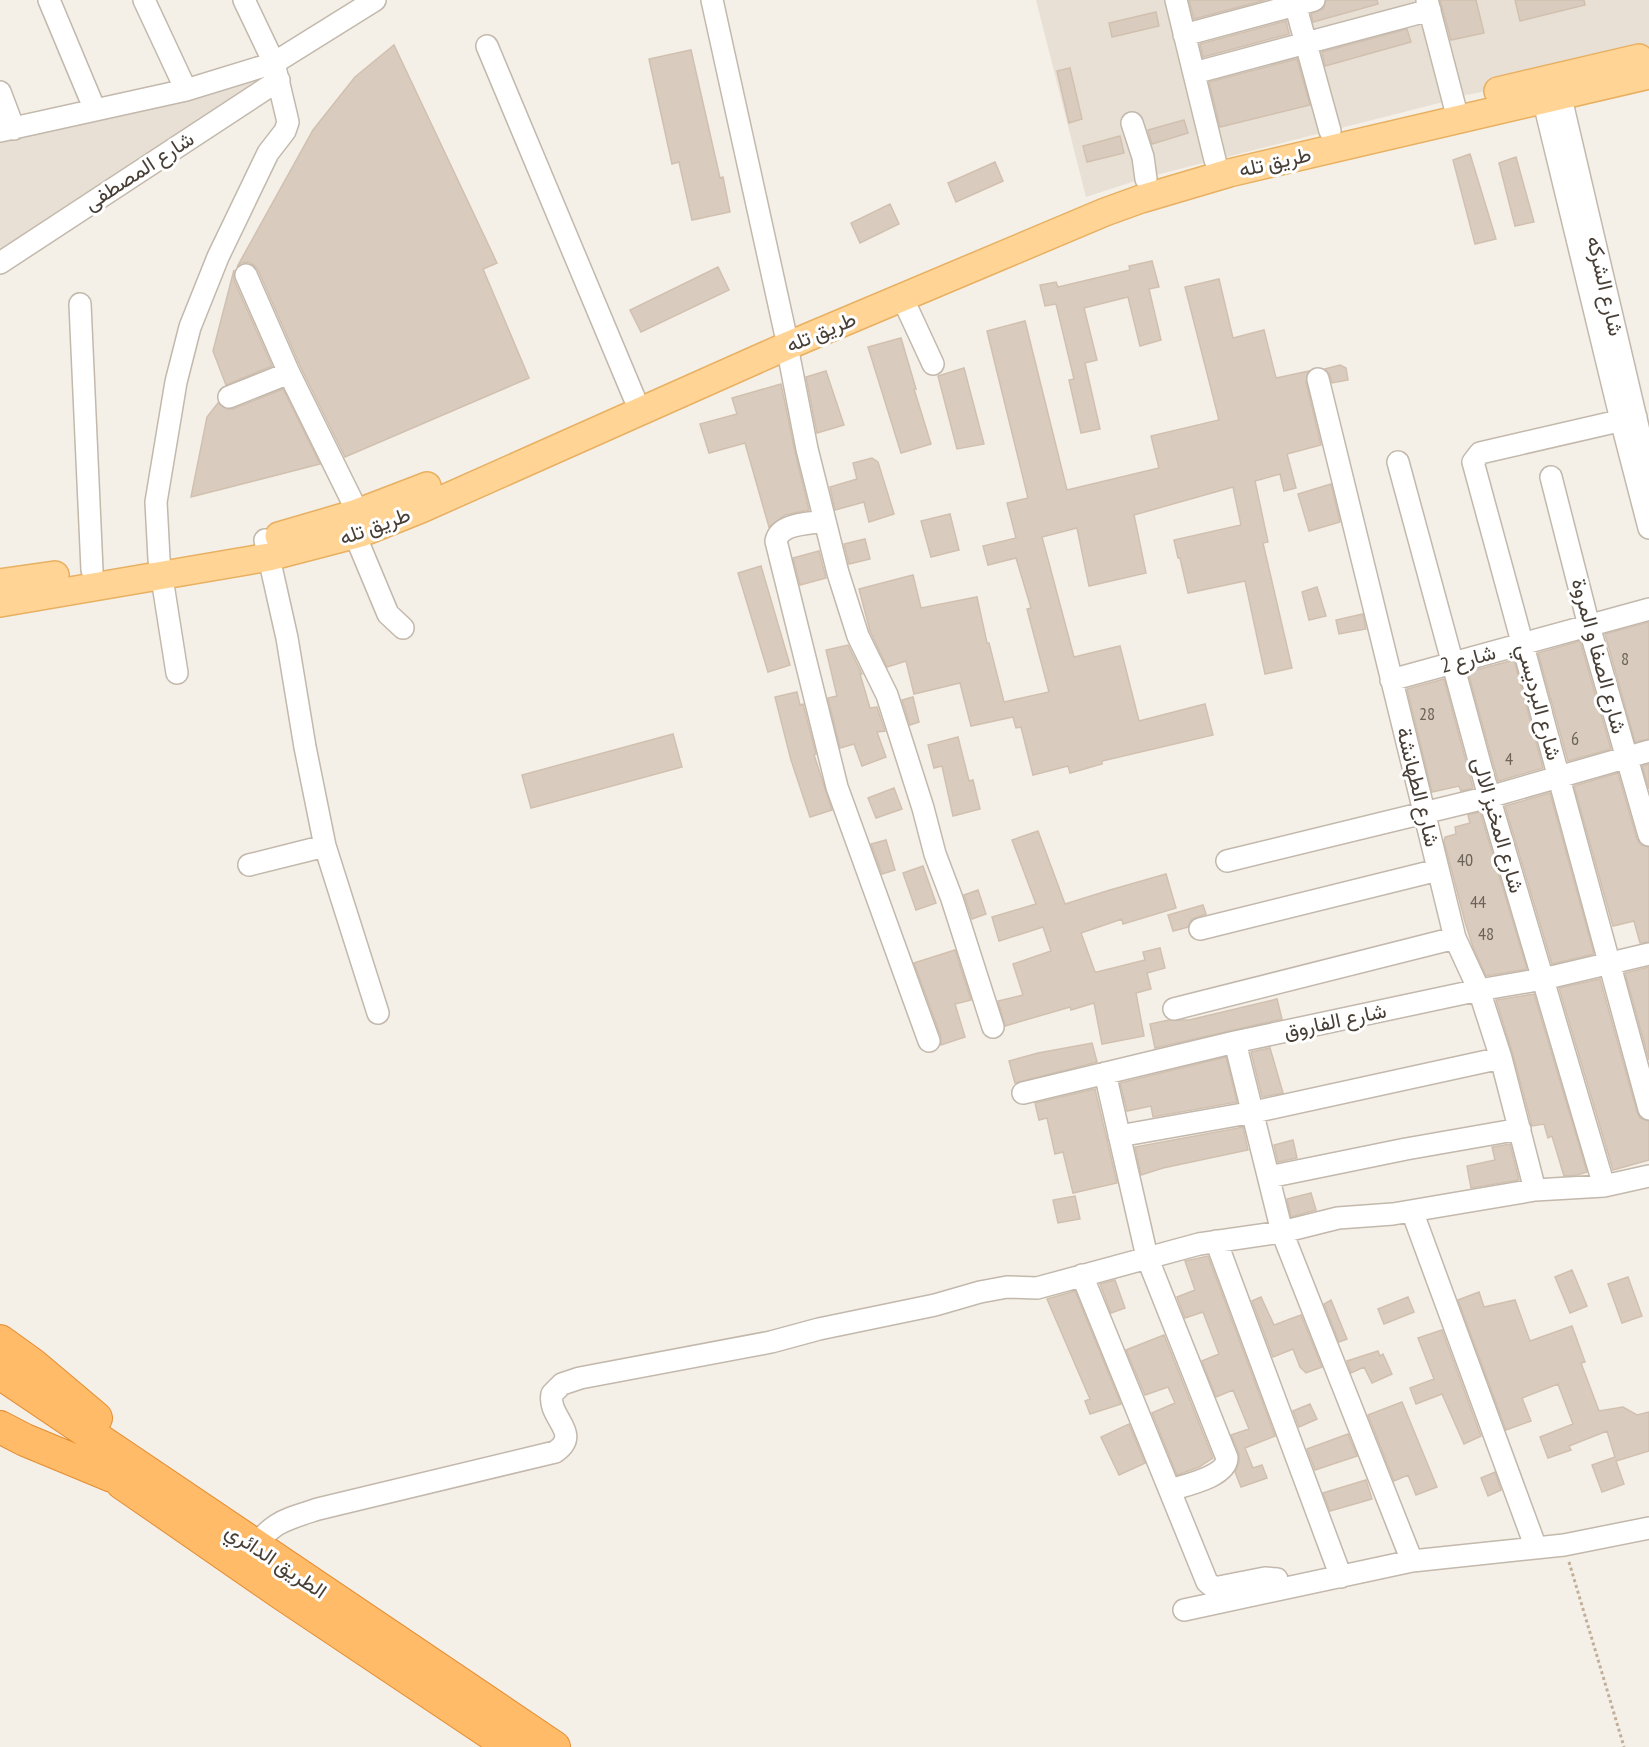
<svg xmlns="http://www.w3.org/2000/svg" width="1649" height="1747" viewBox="0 0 1649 1747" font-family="'PT Sans Narrow',Vazirmatn,sans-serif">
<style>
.residential{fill:#e8e0d5}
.building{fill:#d9ccbf;stroke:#d1c0af;stroke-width:1.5}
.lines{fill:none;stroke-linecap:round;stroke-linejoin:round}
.minor-casing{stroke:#c3b8ac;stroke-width:24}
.major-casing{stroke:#e8b061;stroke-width:30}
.highway-casing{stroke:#e48d31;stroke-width:34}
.path{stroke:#c2af9a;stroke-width:3;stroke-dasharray:3 3;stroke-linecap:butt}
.minor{stroke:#fff;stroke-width:21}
.major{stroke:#ffd495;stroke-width:27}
.highway{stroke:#ffbb67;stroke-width:32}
.labels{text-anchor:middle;stroke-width:6;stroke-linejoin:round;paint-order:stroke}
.number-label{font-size:18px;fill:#6c6258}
.street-label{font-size:21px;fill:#473e36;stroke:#fff}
</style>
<rect width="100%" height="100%" fill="#f4efe7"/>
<path class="residential" d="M1036,0H1425L1451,100L1144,178L1086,197Z
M1430,0H1649V59L1456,97Z
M273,63L279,80L0,260V132Z"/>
<path class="building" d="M1189,0H1265L1194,19Z
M1326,0H1377L1378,4L1313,22L1311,14L1323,9Z
M1440,0H1476L1484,33L1451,40Z
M1515,0H1584L1585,5L1520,21Z
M1156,12L1159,26L1112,37L1109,23Z
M1286,21L1289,34L1203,57L1200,44Z
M1407,29L1411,42L1325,66L1322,52Z
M394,45L497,263L483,269L529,378L345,457L301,368L258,270L254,265L248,262L241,263L237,267L313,130L355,77Z
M691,50L720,178L723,177L730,212L692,220L679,162L672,164L649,59Z
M1297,59L1310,105L1220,127L1209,82Z
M1070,68L1082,119L1069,123L1057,71Z
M1184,120L1188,133L1152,144L1148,130Z
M1120,136L1124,153L1087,162L1083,146Z
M1470,154L1496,239L1475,244L1453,160Z
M1516,157L1534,222L1515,226L1499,163Z
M995,162L1003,181L956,202L948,183Z
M890,204L899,224L860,243L851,223Z
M1152,261L1159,287L1149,289L1161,340L1140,346L1128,297L1084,308L1097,360L1085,363L1100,429L1081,433L1069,380L1074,379L1056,304L1045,306L1040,285L1056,282L1058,287L1130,270L1129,266Z
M718,267L729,290L641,332L630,310Z
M234,270V280L272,366L226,385L213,351Z
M1219,279L1233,338L1264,330L1276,378L1309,371L1306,382L1321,445L1287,454L1296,488L1284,491L1280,474L1255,481L1268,542L1263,543L1292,668L1265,674L1245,581L1188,593L1180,558H1178L1174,540L1241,525L1233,487L1134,515L1146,573L1089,586L1077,528L1042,537L1074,657L1120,646L1139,721L1205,704L1213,735L1102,761V764L1070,773L1068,766L1033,775L1021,727L1016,728L1013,717L971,726L960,683L914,694L906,661L887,667L870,631L859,589L913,575L921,608L977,597L987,643H989L1004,702L1049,692L1027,609L1031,608L1016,558L988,565L983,546L1016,538L1007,503L1028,498L987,331L1025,321L1067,490L1159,468L1151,436L1219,420L1185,287Z
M901,338L916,389H914L931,444L901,453L868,347Z
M1340,365L1346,368L1348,380L1332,383L1330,375L1325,369Z
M964,368L984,444L957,449L938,376Z
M826,371L844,425L817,433L806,377Z
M781,384L795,452L809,510L785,515L769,527L745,443L709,453L700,424L737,414L732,398Z
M283,389L320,464L191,497L207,417L218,403L227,409H233Z
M872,458L878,462L894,514L869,522L864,502L835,510L830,487L857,479L853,463Z
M1331,484L1340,522L1309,531L1298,494Z
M950,514L959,550L931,557L921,521Z
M865,539L870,559L849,564L844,544Z
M819,551L826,578L800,585L793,558Z
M761,566L790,665L768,672L738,573Z
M1317,587L1326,616L1309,620L1302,592Z
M1363,614L1366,629L1339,634L1336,620Z
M1649,622V739L1635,742L1605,634Z
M1580,641L1611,749L1568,761L1538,653Z
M848,645L862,674H860L870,708L877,707L885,731L877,732L886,757L862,766L854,744L840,748L828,698L837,696L826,650Z
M1514,660L1543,768L1498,781L1468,672Z
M1444,679L1473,788L1461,791L1459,786L1432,792L1407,689Z
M797,692L800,705L803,704L816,754L814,755L832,810L810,817L791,760L775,697Z
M913,697L919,722L910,725L902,700Z
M673,734L682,767L531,808L522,775Z
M958,737L969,781L973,780L980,809L953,816L942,766L934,768L928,745Z
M1649,764V789L1642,766Z
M1618,773L1637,839L1641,845L1649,847V942L1640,943L1634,921L1613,926L1574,786Z
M894,788L902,809L876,818L868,798Z
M1550,793L1594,954L1552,964L1505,806Z
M1480,812L1527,969L1486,976L1473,947L1465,922L1444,841L1445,837L1456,834L1455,827L1470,823L1468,815Z
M1038,831L1065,904L1110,890L1166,874L1176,908L1123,924L1122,919L1081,933L1095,972H1097L1145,960L1143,952L1160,948L1165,968L1147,973L1151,989L1136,993L1144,1036L1102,1044L1094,1003L1071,1010L1070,1007L1005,1026L998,1001L1023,995L1013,964L1051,951L1043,927L999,941L992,917L1036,904L1012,840Z
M886,840L895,870L882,874L871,844Z
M923,866L936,903L916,910L903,873Z
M978,890L986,914L972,919L964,895Z
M1203,905L1206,914L1192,919L1188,927L1173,931L1168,915Z
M955,950L971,1000L955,1004L965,1037L941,1045V1037L914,963Z
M1649,967V1060L1625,973Z
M1600,979L1637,1112L1640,1118L1649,1121V1160L1613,1170L1559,988Z
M1534,994L1587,1172L1577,1175L1564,1176L1552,1136L1548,1138L1544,1124L1532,1126L1513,1055L1496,1000Z
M1277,999L1282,1019L1155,1048L1150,1024L1169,1020H1189Z
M1092,1043L1097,1062L1015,1083L1009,1061L1038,1053Z
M1270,1048L1283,1093L1262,1097L1251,1052Z
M1226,1057L1237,1102L1153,1117L1151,1106L1127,1111L1120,1083Z
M1095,1089L1117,1183L1073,1193L1063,1152L1055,1154L1047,1118L1039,1120L1035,1103Z
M1243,1127L1248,1150L1163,1168L1141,1175L1135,1147Z
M1293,1140L1297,1158L1278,1162L1274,1145Z
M1510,1144L1519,1180L1471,1188L1467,1166L1495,1160L1492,1147Z
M1311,1193L1316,1210L1291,1217L1287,1199Z
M1075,1196L1080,1219L1058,1223L1053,1200Z
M1208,1256L1275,1436L1245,1448L1253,1468L1262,1465L1267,1478L1241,1487L1235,1472L1239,1462V1454L1231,1435L1249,1429L1233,1390L1216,1397L1202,1361L1219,1354L1203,1312L1185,1318L1177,1297L1195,1290L1185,1261Z
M1572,1270L1587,1306L1570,1313L1555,1277Z
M1628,1277L1642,1316L1622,1323L1608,1284Z
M1115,1280L1125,1308L1111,1313L1100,1284Z
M1075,1291L1121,1404L1090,1414L1085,1401L1090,1399L1047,1299Z
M1479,1292L1484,1307L1515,1300L1530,1341L1572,1326L1585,1362L1581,1363L1599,1411L1623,1407L1637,1415L1649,1412V1451L1616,1461L1624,1484L1602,1492L1592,1465L1615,1457L1607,1431L1569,1446L1571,1450L1548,1458L1540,1437L1573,1424L1558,1384L1522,1398L1531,1421L1506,1430L1458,1300Z
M1261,1297L1274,1325L1301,1315L1322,1367L1306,1373L1300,1367L1293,1349L1273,1357L1252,1301Z
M1408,1297L1414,1312L1384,1324L1378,1309Z
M1331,1300L1347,1339L1339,1342L1324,1304Z
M1442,1330L1481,1436L1464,1444L1442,1394L1416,1404L1410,1388L1434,1379L1418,1338Z
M1164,1335L1213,1458L1199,1467L1177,1475L1152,1413L1175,1403L1168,1387L1145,1395L1126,1350Z
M1378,1351L1380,1356L1383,1354L1392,1374L1372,1383L1364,1367L1351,1373L1347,1361Z
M1402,1402L1437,1487L1416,1495L1408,1475L1394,1481L1368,1415Z
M1310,1404L1317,1419L1299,1427L1293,1411Z
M1129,1424L1145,1463L1119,1475L1101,1437Z
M1348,1434L1357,1456L1315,1470L1307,1449Z
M1495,1472L1501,1490L1488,1496L1481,1478Z
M1366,1480L1372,1499L1330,1511L1323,1493Z"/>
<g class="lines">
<defs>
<path id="minor" d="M49,0L95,110
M144,0L186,90
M712,0L785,332
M1176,0L1215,160
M1294,0L1330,131
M1427,0L1458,119
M1184,35L1314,0
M487,46L634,397
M1194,73L1430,10
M1557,81L1649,474L1647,482
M1540,86L1621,420L1649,528
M0,92L14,129
M1132,123L1143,157L1146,179
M0,131L186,90L274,63L375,0
M0,263L279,80
M246,275L289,373L358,513
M902,297L933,364
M80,304L92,570
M787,346L807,449L838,573L858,636L887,695L923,808L935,854L952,899L993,1027
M1318,379L1455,938L1479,990L1501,1058L1535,1190
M229,397L289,373
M1636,417L1480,453L1473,462L1649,1109
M1398,462L1489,797L1604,1186
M1551,477L1589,626L1649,835
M824,521C808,524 780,523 776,541L837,787L929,1041
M355,535L388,614L403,628
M265,540L287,638L305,747L325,846L378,1013
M177,673L159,559L156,502L176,382L190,327L218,257L268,153L285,131L288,122L274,63L244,0
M1391,680L1649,609
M1227,861L1489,797L1649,751
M249,865L325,846
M1200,929L1438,870
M1174,1009L1455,938
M1235,1042L1282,1232L1412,1561
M1105,1073L1147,1257L1227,1458C1226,1477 1186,1485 1170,1490
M1023,1093L1235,1042L1479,990L1543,979L1649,954
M1119,1136L1254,1112L1501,1058
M1269,1177L1406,1149L1520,1129
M1412,1211L1536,1548
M1216,1241L1341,1577
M1082,1275L1207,1582L1214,1588L1265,1578L1277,1579
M249,1554C272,1522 281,1521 318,1509L555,1452C583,1433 547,1418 552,1394L562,1384L580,1378L771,1342L819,1329L935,1305L980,1292L1007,1287L1037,1288L1199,1244L1282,1232L1338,1218L1393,1214L1535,1190L1604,1186L1649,1176
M1184,1610L1412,1561L1564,1545L1649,1528"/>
<path id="major" d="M1498,91L1639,58
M279,536L354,514L427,486
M0,583L55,575
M0,603L269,557L361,533L421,509L787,346L1105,212L1141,199L1229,173L1649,75"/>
<path id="highway" d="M0,1341L32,1364L96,1418
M0,1373L554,1747
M0,1427L25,1440L112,1476
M122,1483L281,1593L511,1747"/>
</defs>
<use href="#minor" class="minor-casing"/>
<use href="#major" class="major-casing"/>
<use href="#highway" class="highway-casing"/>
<path class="path" d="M1569,1562L1624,1747"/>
<use href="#minor" class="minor"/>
<use href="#major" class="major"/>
<use href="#highway" class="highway"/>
</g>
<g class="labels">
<g class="number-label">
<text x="1625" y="665">8</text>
<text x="1427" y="720">28</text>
<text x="1575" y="745">6</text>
<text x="1509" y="765">4</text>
<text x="1465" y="866">40</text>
<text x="1478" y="908">44</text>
<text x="1486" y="940">48</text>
</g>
<g class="street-label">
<text transform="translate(1275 162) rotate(-13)" y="7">طريق تله</text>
<text transform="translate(139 171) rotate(-33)" y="7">شارع المصطفى</text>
<text transform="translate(1605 286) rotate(77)" y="7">شارع الشركه</text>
<text transform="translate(821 332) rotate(-23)" y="7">طريق تله</text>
<text transform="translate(375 526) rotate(-20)" y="7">طريق تله</text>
<text transform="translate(1599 656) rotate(75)" y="7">شارع الصفا و المروة</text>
<text transform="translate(1468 659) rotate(-15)" y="7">شارع 2</text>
<text transform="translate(1539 702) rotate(75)" y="7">شارع البرديسي</text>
<text transform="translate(1418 787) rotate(76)" y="7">شارع الطهانشة</text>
<text transform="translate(1498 825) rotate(74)" y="7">شارع المخبز الالى</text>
<text transform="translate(1335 1021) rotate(-12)" y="7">شارع الفاروق</text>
<text transform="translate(276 1561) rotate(34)" y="7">الطريق الدائري</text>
</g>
</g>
</svg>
